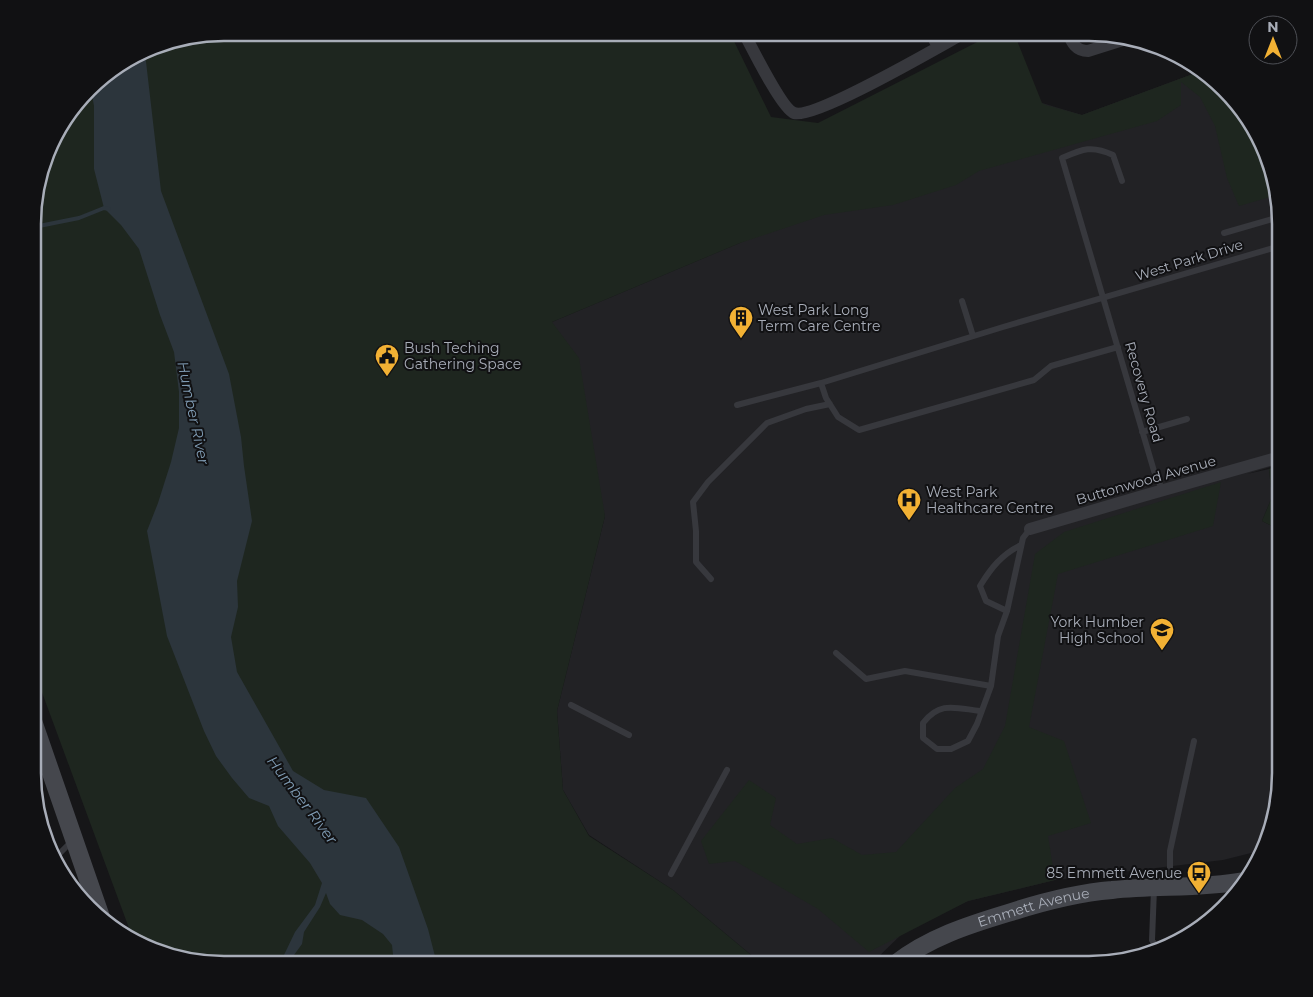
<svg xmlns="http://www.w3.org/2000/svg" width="1313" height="997" viewBox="0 0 1313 997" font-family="Montserrat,sans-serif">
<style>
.built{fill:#222225}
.green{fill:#1e261f}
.water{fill:#2c353c}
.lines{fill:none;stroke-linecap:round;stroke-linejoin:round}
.stream{stroke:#2c353c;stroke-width:4}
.lane{stroke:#37383d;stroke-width:6}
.street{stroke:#37383d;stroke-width:12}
.secondary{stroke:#45474d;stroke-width:18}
.labels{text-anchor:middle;stroke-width:4;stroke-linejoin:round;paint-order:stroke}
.street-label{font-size:14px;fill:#a8adb8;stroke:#111113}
.poi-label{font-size:14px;fill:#a8adb8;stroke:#111113;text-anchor:start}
.water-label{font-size:15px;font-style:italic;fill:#7f9bb3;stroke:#111113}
.rim{fill:none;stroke:#a8adb8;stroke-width:2.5}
</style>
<rect width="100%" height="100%" fill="#161618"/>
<path class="built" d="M1201,71L1215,80L1261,140L1280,224V464L1247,474L1269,469L1272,497L1262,521L1280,530V786L1266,846L1263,850L1223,860L1055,880L968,901L907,929L871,964H762L673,890L589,835L563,790L557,711L605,516L552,322L925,165L1042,103L1082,115Z"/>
<path class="green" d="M224,33H730L771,117L818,123L995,33H1014L1042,103L1046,105L1082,115L1201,71L1215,80L1261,140L1274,196L1239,206L1227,178L1215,126L1200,97L1181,82V105L1157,121L979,171L956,185L893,205L824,215L740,243L552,322L579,358L605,516L557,711L563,790L589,836L673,890L757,960L764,964H212L151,950L133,939L33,668L34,199L58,129L98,80L162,43Z
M1280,465V530L1262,521L1272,497L1269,469Z
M1221,482L1213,526L1058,574L1029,727L1064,741L1091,823L1048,836L1055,880L968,901L869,952L818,909L735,861L709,864L701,841L749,780L776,798L770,825L797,844L832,838L862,855L896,852L955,788L983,769L1005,726L1035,554L1064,532Z
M1019,957L1043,964H963L971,959Z"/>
<path class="water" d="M145,53L161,191L229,374L241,437L244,466L252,521L237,581L238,607L231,637L237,672L293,771L324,790L366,798L399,847L428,929L437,964H394L392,945L383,934L362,920L340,915L330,904L326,893L320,907L304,932L302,944L294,955L297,964H287L284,955L295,932L315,905L322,883L310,863L278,826L269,806L249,798L232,778L216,756L204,731L167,636L147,531L158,503L171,462L179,428V392L174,352L160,315L139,249L121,225L104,208L94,169V106L91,89L98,80Z"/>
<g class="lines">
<path class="stream" d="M34,227L79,218L104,208L109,209"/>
<path class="lane" d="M1122,181L1113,155C1092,145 1083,149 1062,158L1154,471L1163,491
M1224,233L1279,217
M962,301L973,336
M821,383L826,398L838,417L859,430L1034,380L1051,366L1118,347
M737,405L821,383L1003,327L1280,246
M1142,432L1187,419
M711,579L696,562V531L693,502L708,482L767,423L806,409L830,404
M1007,611L986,601L980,586C991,568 1002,554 1021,545
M836,653L866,679L905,671L991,686
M571,705L629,735
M980,711C955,708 940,701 923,723V738L937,749H951L968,741L977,724L991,686L998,636L1007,611L1023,538L1030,529
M54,859L73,840
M671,874L727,770
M1233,884L1234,897
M1170,885V851L1194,741
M1154,889L1152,940L1157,949"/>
<path class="street" d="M744,33C751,46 782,109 794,113C814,120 940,46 964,33
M931,33L938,47
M1068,33C1072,43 1076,51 1088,51L1126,39
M1030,529L1146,495L1280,457"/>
<g class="secondary">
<path d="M33,721L102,920"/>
<path id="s1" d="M895,964C928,938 968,925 1008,913C1042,902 1076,893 1112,890C1156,885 1200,889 1244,881"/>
</g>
</g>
<defs>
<symbol id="building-pin" viewBox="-11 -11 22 30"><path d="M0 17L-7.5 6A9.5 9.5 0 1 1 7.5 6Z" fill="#f2b134" stroke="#111113"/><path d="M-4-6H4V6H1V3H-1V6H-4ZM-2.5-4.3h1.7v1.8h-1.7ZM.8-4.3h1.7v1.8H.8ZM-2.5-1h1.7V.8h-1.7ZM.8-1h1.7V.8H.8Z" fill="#111"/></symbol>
<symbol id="civic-pin" viewBox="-11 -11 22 30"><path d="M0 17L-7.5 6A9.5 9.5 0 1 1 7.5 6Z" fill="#f2b134" stroke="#111113"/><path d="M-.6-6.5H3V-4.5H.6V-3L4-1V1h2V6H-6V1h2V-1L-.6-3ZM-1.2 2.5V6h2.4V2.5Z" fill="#111"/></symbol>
<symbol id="hospital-pin" viewBox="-11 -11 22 30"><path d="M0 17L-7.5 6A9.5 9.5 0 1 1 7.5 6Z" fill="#f2b134" stroke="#111113"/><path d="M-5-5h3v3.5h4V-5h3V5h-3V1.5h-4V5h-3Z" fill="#111"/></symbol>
<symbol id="school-pin" viewBox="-11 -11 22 30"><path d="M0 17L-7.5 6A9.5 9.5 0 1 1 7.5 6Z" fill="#f2b134" stroke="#111113"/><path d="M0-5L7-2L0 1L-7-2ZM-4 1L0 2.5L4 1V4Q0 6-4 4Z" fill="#111"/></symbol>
<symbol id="bus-pin" viewBox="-11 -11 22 30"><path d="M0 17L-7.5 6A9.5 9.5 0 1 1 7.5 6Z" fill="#f2b134" stroke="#111113"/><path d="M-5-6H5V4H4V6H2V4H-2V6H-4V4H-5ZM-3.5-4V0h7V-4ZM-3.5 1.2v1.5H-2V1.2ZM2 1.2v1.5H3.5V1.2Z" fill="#111"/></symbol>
</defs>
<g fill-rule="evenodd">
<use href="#building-pin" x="727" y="304" width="28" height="38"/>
<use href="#civic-pin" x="373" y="342" width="28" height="38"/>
<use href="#hospital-pin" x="895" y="486" width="28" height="38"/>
<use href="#school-pin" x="1148" y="616" width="28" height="38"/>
<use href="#bus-pin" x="1185" y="859" width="28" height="38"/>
</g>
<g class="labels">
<g class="street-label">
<text transform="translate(1189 260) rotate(-17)" y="5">West Park Drive</text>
<text transform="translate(1144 392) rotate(74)" y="5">Recovery Road</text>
<text transform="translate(1146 480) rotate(-16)" y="5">Buttonwood Avenue</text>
<text dy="5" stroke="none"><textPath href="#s1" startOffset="151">Emmett Avenue</textPath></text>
</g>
<g class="poi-label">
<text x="758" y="315">West Park Long<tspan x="758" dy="16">Term Care Centre</tspan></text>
<text x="404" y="353">Bush Teching<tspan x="404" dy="16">Gathering Space</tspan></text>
<text x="926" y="497">West Park<tspan x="926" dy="16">Healthcare Centre</tspan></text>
<text x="1144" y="627" text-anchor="end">York Humber<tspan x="1144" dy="16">High School</tspan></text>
<text x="1182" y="878" text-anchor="end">85 Emmett Avenue</text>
</g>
<g class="water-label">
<text transform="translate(193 413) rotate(78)" y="5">Humber River</text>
<text transform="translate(302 800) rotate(53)" y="5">Humber River</text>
</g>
</g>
<path d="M0 0H1313V997H0ZM224 41H1089A183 183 0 0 1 1272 224V773A183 183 0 0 1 1089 956H224A183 183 0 0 1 41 773V224A183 183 0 0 1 224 41Z" fill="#111113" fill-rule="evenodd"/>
<path class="rim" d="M224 41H1089A183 183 0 0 1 1272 224V773A183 183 0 0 1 1089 956H224A183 183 0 0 1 41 773V224A183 183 0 0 1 224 41Z"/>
<g transform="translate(1273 40)"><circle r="24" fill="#111113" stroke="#4d4f55"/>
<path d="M0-4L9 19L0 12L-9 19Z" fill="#f2b134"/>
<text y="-8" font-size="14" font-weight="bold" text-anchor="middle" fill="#a8adb8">N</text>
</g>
</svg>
